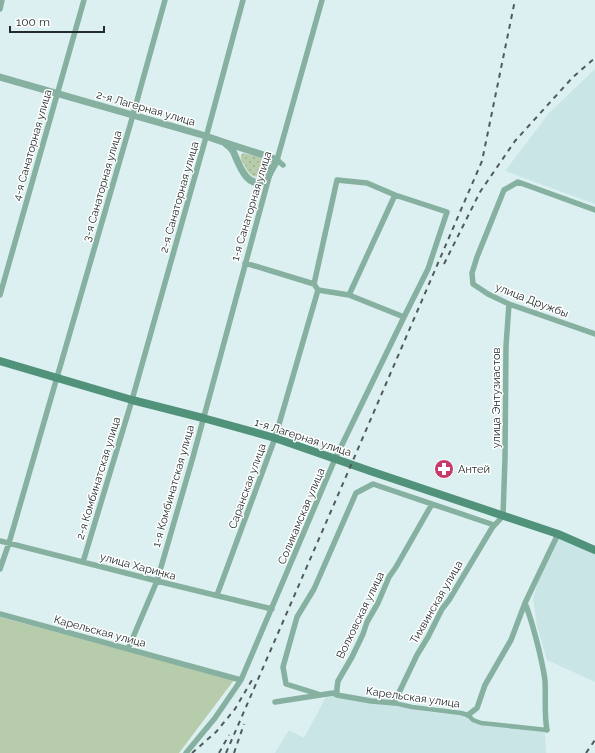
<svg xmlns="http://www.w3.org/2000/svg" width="595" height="753" viewBox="0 0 595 753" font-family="Raleway,sans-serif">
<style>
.built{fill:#c9e5e6}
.grass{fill:url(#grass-dots)}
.garden{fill:#b6ccab}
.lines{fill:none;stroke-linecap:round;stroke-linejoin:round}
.pedestrian{stroke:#86b09f;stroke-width:4.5}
.minor{stroke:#86b09f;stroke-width:5.5}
.tertiary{stroke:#86b09f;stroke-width:7}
.secondary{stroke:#51927a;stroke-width:8}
.rail{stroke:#505b5b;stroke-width:2;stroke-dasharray:5 5;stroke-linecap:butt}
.labels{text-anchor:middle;stroke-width:3;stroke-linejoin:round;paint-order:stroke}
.street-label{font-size:11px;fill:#232b2b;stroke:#fff}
.poi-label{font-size:11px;fill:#232b2b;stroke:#fff;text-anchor:start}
</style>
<defs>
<pattern id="grass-dots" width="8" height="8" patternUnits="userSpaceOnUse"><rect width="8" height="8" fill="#b6ccab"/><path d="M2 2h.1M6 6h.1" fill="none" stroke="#9caf93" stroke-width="1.8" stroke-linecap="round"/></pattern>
</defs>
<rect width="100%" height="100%" fill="#dcf0f1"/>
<path class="built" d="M595,69V204L505,171L550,112Z
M558,538L595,553V682L547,660L537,626L533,598L537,585Z
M327,695H336L374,704L395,706L430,712L471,716L483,724L545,732L546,753H275L289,730L304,738Z"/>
<path class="grass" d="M243,153C249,155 260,156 264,161C272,170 259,182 250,174C248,172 246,169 245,166C242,162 240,159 241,155Z"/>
<path class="garden" d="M0,617L234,680L179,753H0Z"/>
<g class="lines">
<path class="pedestrian" d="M394,703L412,707L461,713L468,715L473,720L481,723L547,730"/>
<path class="minor" d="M0,9L2,0
M283,165L277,160L322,0
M595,210L518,182L504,190L477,257L472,273L473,284L488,294L509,304L595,334
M245,263L314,284L318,290L349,295L404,317
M0,295L84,0
M349,295L395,195
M0,541L157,581L272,609
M83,562L132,400L208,130L243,0
M0,569L9,543L133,115L165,0
M217,595L275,438L318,290
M525,603C531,618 535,634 539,650C541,660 544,670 545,681C546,697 544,714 547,730
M0,614L241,680
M128,649L157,581L193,457L269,177
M318,694L286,684L283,667L297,617L314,589L356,493L373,484L494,525
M337,695V688L338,681L352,657L363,634L367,622L378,603L389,577L396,567L432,504
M275,702L333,693L337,695L371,701L394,703L417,655L428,637L442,609L449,600L492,528L503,516L505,458L506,346L509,304
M468,715L477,708L485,685L511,640L525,603L558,534
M186,753L215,718L241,680L335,459L404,317L428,269L447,212L395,195L367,183L337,180L314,284"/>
<path class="tertiary" d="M0,77L206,136C230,145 253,151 277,160L271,171
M226,144C229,146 231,148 233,151C238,161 247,193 266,179C269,176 271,172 271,168"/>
<path class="secondary" d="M0,361L132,400L203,418L275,438L373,472L558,534L595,550"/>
<path class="rail" d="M444,264L480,192L515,141L573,77L595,58
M192,753L216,732L235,709L252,680
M219,753L229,735
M226,753L351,465L482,161L515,0
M234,753L244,724
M586,753L595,740"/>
</g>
<defs>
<symbol id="pharmacy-disc" viewBox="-11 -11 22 22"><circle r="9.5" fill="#c63969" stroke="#fff"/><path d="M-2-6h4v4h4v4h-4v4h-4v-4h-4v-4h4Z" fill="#fff"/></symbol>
</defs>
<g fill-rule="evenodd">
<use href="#pharmacy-disc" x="433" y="458" width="22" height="22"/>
</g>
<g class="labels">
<g class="street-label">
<text transform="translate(146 108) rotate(16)" y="4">2-я Лагерная улица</text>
<text transform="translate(32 145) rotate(-74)" y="4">4-я Санаторная улица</text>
<text transform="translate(102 186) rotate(-74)" y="4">3-я Санаторная улица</text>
<text transform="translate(179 197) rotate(-74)" y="4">2-я Санаторная улица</text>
<text transform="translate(251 206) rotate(-73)" y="4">1-я Санаторная улица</text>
<text transform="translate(532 300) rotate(21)" y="4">улица Дружбы</text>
<text transform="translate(496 398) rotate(-90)" y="4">улица Энтузиастов</text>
<text transform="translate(303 437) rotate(18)" y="4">1-я Лагерная улица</text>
<text transform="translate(98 478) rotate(-73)" y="4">2-я Комбинатская улица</text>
<text transform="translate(173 486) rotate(-74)" y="4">1-я Комбинатская улица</text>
<text transform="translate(247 486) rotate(-70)" y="4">Саранская улица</text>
<text transform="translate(301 516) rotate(-67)" y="4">Соликамская улица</text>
<text transform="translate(138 566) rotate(15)" y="4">улица Харинка</text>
<text transform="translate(436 602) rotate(-60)" y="4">Тихвинская улица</text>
<text transform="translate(360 615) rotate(-64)" y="4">Волховская улица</text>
<text transform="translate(100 631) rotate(15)" y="4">Карельская улица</text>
<text transform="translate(413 697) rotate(8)" y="4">Карельская улица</text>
</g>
<g class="poi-label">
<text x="458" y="473">Антей</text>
</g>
</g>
<path d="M10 26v6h94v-6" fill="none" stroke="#232b2b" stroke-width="2"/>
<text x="16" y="26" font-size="12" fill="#232b2b" stroke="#ffffff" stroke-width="3" paint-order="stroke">100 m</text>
</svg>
